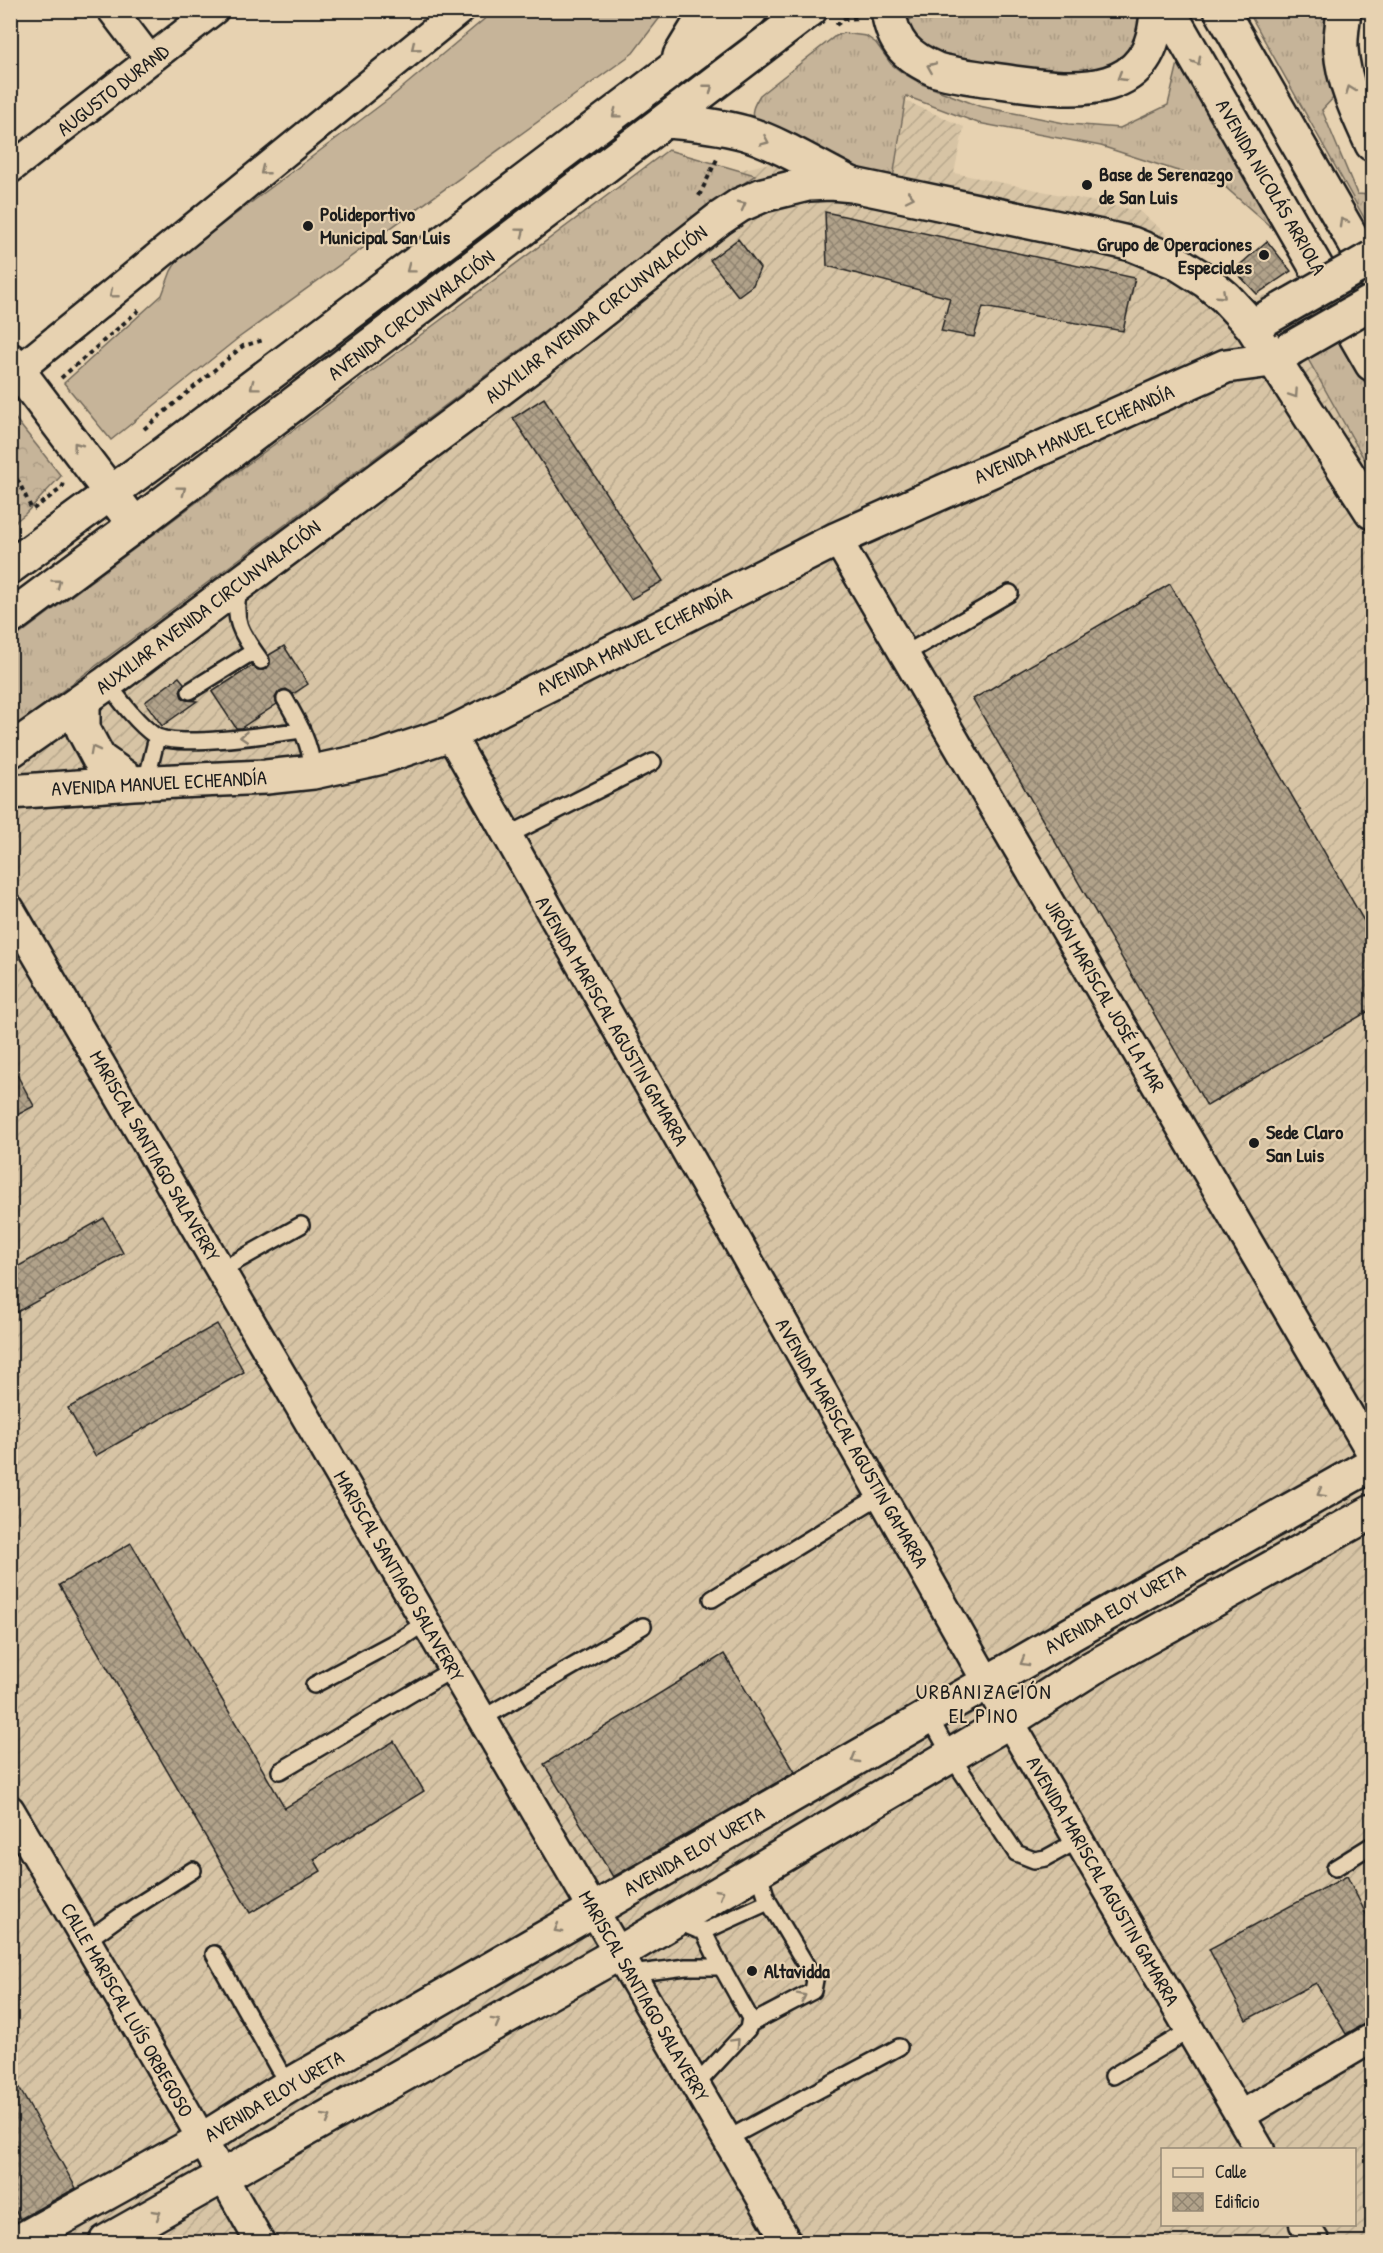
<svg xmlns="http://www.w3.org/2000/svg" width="1383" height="2253" viewBox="0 0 1383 2253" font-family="'Patrick Hand',sans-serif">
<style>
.industrial{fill:url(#industrial-furrows);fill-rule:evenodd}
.grass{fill:url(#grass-tufts);stroke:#71685a;stroke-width:1.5}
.park{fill:url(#park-crowns);stroke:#71685a;stroke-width:1.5}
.pitch{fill:#c6b499;stroke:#71685a;stroke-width:1.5}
.building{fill:url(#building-cross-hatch);stroke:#1c1c1c;stroke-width:1.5}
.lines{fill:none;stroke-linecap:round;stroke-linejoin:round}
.lane-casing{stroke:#1c1c1c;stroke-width:20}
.street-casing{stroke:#1c1c1c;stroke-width:33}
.secondary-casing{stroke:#1c1c1c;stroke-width:38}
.primary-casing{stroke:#1c1c1c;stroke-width:38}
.path{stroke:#1c1c1c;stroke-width:4;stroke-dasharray:4.5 4.5;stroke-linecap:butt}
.lane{stroke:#e7d2b1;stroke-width:15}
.street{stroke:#e7d2b1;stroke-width:28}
.secondary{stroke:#e7d2b1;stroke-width:33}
.primary{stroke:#e7d2b1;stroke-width:33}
.secondary-bridge-casing{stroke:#1c1c1c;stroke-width:38;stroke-linecap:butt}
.secondary-bridge{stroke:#e7d2b1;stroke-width:33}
.oneway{stroke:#8c806e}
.poi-dot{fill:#1c1c1c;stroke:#e7d2b1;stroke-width:2}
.labels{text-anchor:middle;stroke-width:4.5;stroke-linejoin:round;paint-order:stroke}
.street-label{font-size:20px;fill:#1c1c1c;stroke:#e7d2b1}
.poi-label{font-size:20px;font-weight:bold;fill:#1c1c1c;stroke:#e7d2b1;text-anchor:start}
.neighbourhood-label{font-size:21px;letter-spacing:1.5px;fill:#1c1c1c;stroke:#e7d2b1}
</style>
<defs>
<pattern id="industrial-furrows" width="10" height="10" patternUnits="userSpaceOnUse" patternTransform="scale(1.5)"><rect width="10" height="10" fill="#d7c4a5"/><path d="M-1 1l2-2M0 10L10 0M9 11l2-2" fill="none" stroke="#b8a88d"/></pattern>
<pattern id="grass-tufts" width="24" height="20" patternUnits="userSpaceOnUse" patternTransform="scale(1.5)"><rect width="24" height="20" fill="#c6b499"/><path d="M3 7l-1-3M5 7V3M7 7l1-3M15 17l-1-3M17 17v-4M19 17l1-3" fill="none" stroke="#aa9a83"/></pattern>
<pattern id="park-crowns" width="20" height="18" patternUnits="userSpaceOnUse" patternTransform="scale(1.5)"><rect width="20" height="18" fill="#c6b499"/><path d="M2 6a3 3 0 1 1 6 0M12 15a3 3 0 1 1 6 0" fill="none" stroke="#aa9a83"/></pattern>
<pattern id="building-cross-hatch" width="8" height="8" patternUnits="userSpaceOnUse" patternTransform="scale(1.5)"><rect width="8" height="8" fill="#b1a28a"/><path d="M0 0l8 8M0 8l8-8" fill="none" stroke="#8f8370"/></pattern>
</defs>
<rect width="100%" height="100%" fill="#e7d2b1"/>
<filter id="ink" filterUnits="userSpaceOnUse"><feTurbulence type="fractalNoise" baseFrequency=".0167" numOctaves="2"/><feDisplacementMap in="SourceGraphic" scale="12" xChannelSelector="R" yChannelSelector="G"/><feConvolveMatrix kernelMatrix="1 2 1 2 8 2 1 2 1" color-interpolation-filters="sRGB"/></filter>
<g filter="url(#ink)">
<path class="industrial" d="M906,101L964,127L954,173L1139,211L1245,299L1372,275V2242H11L10,690L664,189L834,147L897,161ZM1162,2150H1354V2224H1162Z"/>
<path class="grass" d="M914,11H1141L1140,26L1130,54L1086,78L925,54L904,24L914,17Z
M1248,11H1332L1336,95L1322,110L1357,194L1372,195V229L1371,230Z
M843,33L866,36L876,43L891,64L903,73L922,84L979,106L1069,124L1120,128L1168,105L1178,63L1282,237L1224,186L1101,146L978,123L906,96L893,178L851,167L754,123C750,111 754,105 760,95L834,37Z
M668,150L755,175L11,729V641Z
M1336,331L1372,395V473L1304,352Z"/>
<path class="park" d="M14,417L61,476L25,514L11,525L10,420Z"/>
<path class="pitch" d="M494,11H665L633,53L237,339L111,440L64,383L162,295L171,271L180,256L390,98Z"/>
<path class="building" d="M825,212L1135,278L1123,331L983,307L974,337L941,331L950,298L827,266Z
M738,239L760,268L753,285L738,296L710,260Z
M1267,241L1291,271L1257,294L1234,270Z
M544,398L663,581L631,599L513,418Z
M1170,584L1372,935V1009L1207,1106L973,699Z
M284,646L308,684L293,694L286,689L280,691L275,698L277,704L241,728H236L212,692L252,666L258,670L266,669L270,664L269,655Z
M179,677L184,683L180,691L182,697L186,700L197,701L162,726L145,702Z
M10,1062L34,1106L10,1119Z
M104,1218L123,1253L10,1316V1271Z
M217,1324L244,1372L95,1456L68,1408Z
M131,1543L285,1808L394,1741L424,1791L314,1859L321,1871L250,1913L59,1585Z
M724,1654L795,1772L613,1877L544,1764Z
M1347,1876L1372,1926V2022L1364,2024L1346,2034L1316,1983L1246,2020L1209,1949Z
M10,2072L76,2188L20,2219L10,2202Z"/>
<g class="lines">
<defs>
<path id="lane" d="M239,587C232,622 241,633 261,661
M905,654L1010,593
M107,683C121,701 136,722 154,735C176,749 274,734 302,730
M190,691L254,651
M285,699C299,723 311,744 313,772
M146,782L157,737
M507,836L653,762
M221,1270L301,1225
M712,1599L881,1495
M314,1685L402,1638L426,1622
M929,1716L951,1756L1016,1853L1034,1860L1046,1858L1079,1840
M483,1718L643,1626
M280,1771L453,1669
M1335,1868L1372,1845
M674,1920L698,1930H707L764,1904L767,1899L758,1870
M703,1930L721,1967
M86,1941L119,1917L193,1870
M214,1954L278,2068L290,2085
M631,1974L686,1967H721L725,1973L750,2018L748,2029L696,2085
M750,2024L813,1991L815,1980L767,1899
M1113,2076L1190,2030
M727,2139L899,2047"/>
<path id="street" d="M112,10L150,60
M10,169L214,10
M10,377L460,10
M837,539L1372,1454
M450,734L1009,1721L1260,2150
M10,909L787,2242
M10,1810L183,2106L260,2242
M1240,2116L1372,2038
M1304,2224L1315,2242"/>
<path id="secondary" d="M1344,10C1343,23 1340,36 1341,49C1343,82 1358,114 1372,144
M10,360L135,525
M83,701V729L99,759L133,783
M10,751L107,683L540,359L719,219L740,205L763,195L808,184L831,183L853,185L1106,238L1132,244L1176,262L1206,281L1225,297L1252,326L1372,512
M10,792L133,783L266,777L313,772L378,758L450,734L837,539L1226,366L1272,360L1289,350
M18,2242L202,2140L290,2085L1073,1633L1372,1464
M106,2242L619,1953L1009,1721L1092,1668L1372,1512"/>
<path id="primary" d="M888,10C893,44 907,57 937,70C962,77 988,79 1014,83C1079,92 1153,99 1157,10
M1168,10L1372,364
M1221,10L1372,273
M680,56L708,10
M667,121C693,123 720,126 745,133C779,143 820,169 853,185
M10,567L165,453L751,10
M10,618L135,525L810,10"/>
</defs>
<use href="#lane" class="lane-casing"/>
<use href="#street" class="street-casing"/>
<use href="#secondary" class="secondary-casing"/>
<use href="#primary" class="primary-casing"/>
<path class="path" d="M836,25L844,19L860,18
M699,196L718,157
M61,378L139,310
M144,429L243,346L264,340
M10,473L19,482L32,510L62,488L65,481"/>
<use href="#lane" class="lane"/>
<use href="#street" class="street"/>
<use href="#secondary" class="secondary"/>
<use href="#primary" class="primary"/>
<defs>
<path id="secondary-bridge" d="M1265,319L1372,258
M1290,349L1372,302"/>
</defs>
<use href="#secondary-bridge" class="secondary-bridge-casing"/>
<use href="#secondary-bridge" class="secondary-bridge"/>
</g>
<defs><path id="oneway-chevron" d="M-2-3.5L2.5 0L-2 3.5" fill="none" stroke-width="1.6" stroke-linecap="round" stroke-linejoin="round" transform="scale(1.5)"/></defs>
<g class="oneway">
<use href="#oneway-chevron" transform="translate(415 47) rotate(141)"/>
<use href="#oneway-chevron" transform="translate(1197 61) rotate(60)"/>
<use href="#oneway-chevron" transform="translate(931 67) rotate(-157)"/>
<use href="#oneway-chevron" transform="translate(1121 77) rotate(149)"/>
<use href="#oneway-chevron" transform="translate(709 88) rotate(-38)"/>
<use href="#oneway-chevron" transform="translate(1350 90) rotate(-110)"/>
<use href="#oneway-chevron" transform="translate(616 114) rotate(143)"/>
<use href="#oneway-chevron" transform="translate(765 141) rotate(24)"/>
<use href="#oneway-chevron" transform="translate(264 171) rotate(141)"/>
<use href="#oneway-chevron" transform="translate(910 197) rotate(12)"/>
<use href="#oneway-chevron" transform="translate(742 205) rotate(-28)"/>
<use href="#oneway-chevron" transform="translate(1343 222) rotate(-120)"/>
<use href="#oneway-chevron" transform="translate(521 232) rotate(-37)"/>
<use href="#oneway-chevron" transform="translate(410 269) rotate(143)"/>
<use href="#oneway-chevron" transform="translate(113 294) rotate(141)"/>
<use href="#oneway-chevron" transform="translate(1222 295) rotate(43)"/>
<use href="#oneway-chevron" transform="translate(254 386) rotate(143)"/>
<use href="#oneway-chevron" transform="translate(1294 394) rotate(56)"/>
<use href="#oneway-chevron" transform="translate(77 446) rotate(-127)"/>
<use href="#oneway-chevron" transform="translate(182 490) rotate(-37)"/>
<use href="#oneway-chevron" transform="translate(57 583) rotate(-37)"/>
<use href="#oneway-chevron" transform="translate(244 737) rotate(176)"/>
<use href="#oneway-chevron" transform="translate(94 750) rotate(-118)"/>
<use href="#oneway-chevron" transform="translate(1321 1493) rotate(151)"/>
<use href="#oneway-chevron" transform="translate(1024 1662) rotate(150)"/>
<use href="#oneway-chevron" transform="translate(855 1759) rotate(150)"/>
<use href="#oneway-chevron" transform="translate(720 1893) rotate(-31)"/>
<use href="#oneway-chevron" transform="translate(558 1929) rotate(150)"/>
<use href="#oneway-chevron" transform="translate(802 1997) rotate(-27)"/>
<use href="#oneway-chevron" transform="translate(496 2022) rotate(-29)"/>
<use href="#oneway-chevron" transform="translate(736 2042) rotate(-47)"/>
<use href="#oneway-chevron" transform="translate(327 2118) rotate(-29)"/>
<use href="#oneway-chevron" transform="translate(157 2214) rotate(-30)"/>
</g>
</g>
<g class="poi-dot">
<circle cx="1087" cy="185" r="6"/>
<circle cx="308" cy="226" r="6"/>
<circle cx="1264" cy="255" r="6"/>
<circle cx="1254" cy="1143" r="6"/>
<circle cx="752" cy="1971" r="6"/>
</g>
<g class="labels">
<g class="street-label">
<text transform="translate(113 90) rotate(-38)" y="7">AUGUSTO DURAND</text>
<text transform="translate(1271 187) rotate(60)" y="7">AVENIDA NICOLÁS ARRIOLA</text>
<text transform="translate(596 314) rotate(-38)" y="7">AUXILIAR AVENIDA CIRCUNVALACIÓN</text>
<text transform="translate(411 315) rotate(-37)" y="7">AVENIDA CIRCUNVALACIÓN</text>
<text transform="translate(1074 434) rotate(-24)" y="7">AVENIDA MANUEL ECHEANDÍA</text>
<text transform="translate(208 607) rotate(-37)" y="7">AUXILIAR AVENIDA CIRCUNVALACIÓN</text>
<text transform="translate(634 641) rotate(-27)" y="7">AVENIDA MANUEL ECHEANDÍA</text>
<text transform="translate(159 783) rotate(-3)" y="7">AVENIDA MANUEL ECHEANDÍA</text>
<text transform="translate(1105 996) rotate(60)" y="7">JIRÓN MARISCAL JOSÉ LA MAR</text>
<text transform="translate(612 1021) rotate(60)" y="7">AVENIDA MARISCAL AGUSTIN GAMARRA</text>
<text transform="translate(155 1156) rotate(60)" y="7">MARISCAL SANTIAGO SALAVERRY</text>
<text transform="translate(852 1443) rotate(60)" y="7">AVENIDA MARISCAL AGUSTIN GAMARRA</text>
<text transform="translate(399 1576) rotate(60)" y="7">MARISCAL SANTIAGO SALAVERRY</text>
<text transform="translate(1115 1609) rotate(-30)" y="7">AVENIDA ELOY URETA</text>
<text transform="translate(694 1851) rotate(-30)" y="7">AVENIDA ELOY URETA</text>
<text transform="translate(1103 1881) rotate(60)" y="7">AVENIDA MARISCAL AGUSTIN GAMARRA</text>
<text transform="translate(644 1996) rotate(60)" y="7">MARISCAL SANTIAGO SALAVERRY</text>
<text transform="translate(127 2010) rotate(60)" y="7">CALLE MARISCAL LUÍS ORBEGOSO</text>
<text transform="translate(274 2096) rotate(-31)" y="7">AVENIDA ELOY URETA</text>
</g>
<g class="poi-label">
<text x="1099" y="181">Base de Serenazgo<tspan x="1099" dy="23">de San Luis</tspan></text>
<text x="320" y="221">Polideportivo<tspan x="320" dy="23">Municipal San Luis</tspan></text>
<text x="1252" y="251" text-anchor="end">Grupo de Operaciones<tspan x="1252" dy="23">Especiales</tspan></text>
<text x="1266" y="1139">Sede Claro<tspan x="1266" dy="23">San Luis</tspan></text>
<text x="764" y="1978">Altavidda</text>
</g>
<g class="neighbourhood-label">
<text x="984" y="1699">URBANIZACIÓN<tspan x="984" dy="24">EL PINO</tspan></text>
</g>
</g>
<rect width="1383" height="2253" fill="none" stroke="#e7d2b1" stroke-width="36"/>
<rect x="18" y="18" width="1347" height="2217" fill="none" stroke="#1c1c1c" stroke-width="2" filter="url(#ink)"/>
<rect x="1161" y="2148" width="195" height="78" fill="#e7d2b1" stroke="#968975" stroke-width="1.5"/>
<rect x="1173" y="2168" width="30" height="9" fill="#e7d2b1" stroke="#968975" stroke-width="1.5"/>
<text x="1215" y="2178" font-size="18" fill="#1c1c1c">Calle</text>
<rect x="1173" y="2193" width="30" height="18" fill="url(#building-cross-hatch)" stroke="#968975" stroke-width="1.5"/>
<text x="1215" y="2208" font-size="18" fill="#1c1c1c">Edificio</text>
</svg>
